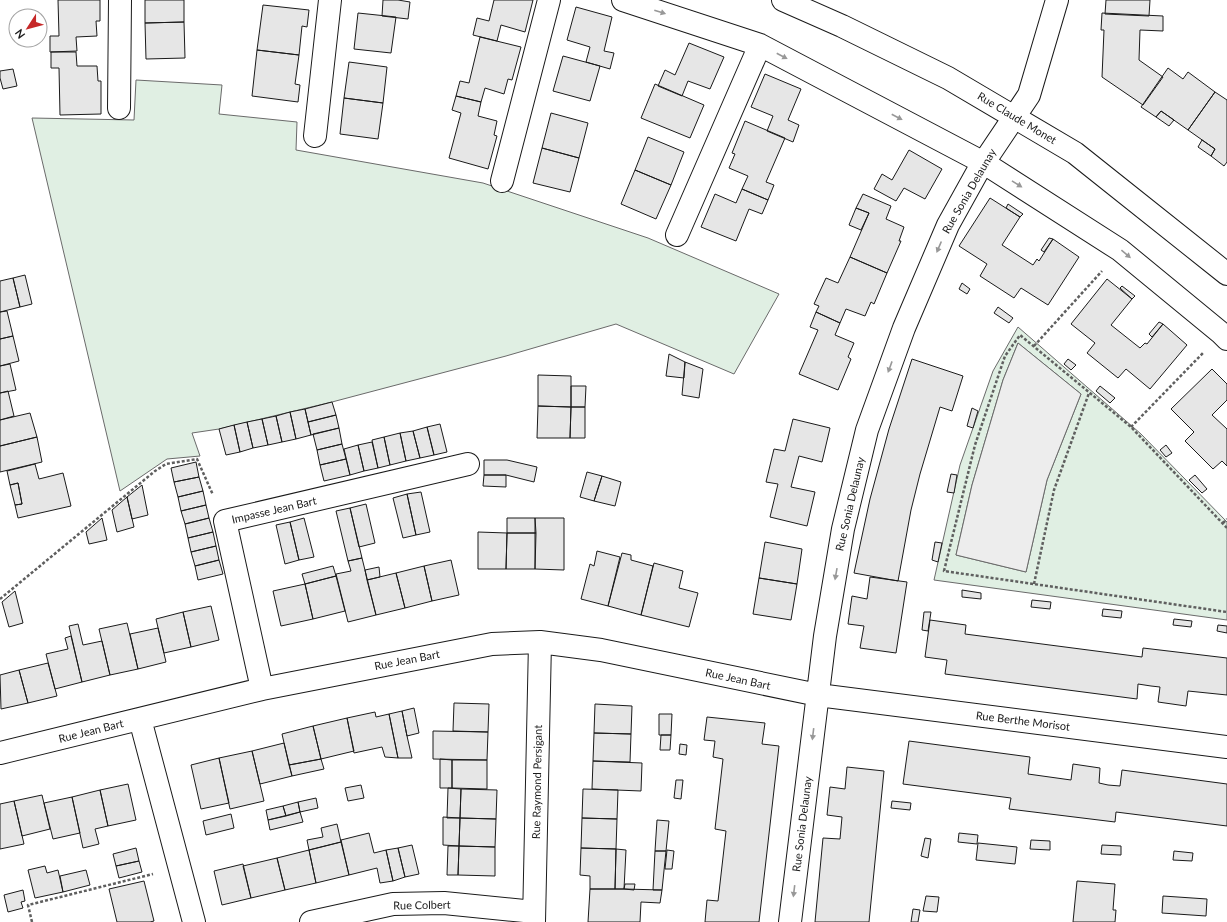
<svg xmlns="http://www.w3.org/2000/svg" width="1227" height="922" viewBox="0 0 1227 922" font-family="Lato,sans-serif">
<style>
.green{fill:#e0efe3;stroke:#6a6a6a;fill-rule:evenodd}
.parking{fill:#ededed;stroke:#6a6a6a}
.building{fill:#e6e6e6;stroke:#1a1a1a}
.lines{fill:none;stroke-linecap:round;stroke-linejoin:round}
.minor-casing{stroke:#1a1a1a;stroke-width:24}
.path{stroke:#5f5f5f;stroke-width:2.5;stroke-dasharray:3 2;stroke-linecap:butt}
.minor{stroke:#fff;stroke-width:22}
.oneway{fill:#989898}
.labels{text-anchor:middle;stroke-width:3;stroke-linejoin:round;paint-order:stroke}
.street-label{font-size:11px;fill:#1a1a1a;stroke:#fff}
</style>
<rect width="100%" height="100%" fill="#fff"/>
<path class="green" d="M136,80L222,85L219,114L297,122L296,150L483,183L648,238L779,294L734,374L616,324L506,356L332,402L219,429L192,433L200,456L167,459L120,491L32,118L134,120Z
M1018,327L1141,434L1227,522V620L934,580L960,465L993,371ZM1018,343L1081,394L1047,480L1026,572L956,555L972,485L1003,380Z"/>
<path class="parking" d="M1018,343L1081,394L1047,480L1026,572L956,555L972,485L1003,380Z"/>
<path class="building" d="M58,0H100V21H96L97,36L76,37L77,51L50,52V36H59Z
M145,0H184V22L145,23Z
M383,0H398L410,2L408,19L382,16Z
M494,0H533L525,32L501,25L497,41L473,35L477,18L489,21Z
M1106,0H1150L1149,16L1105,14Z
M263,5L309,10L307,27L302,26L299,55L257,50Z
M576,7L612,17L604,51L614,53L610,69L586,62L590,47L567,40Z
M358,13L396,17L391,53L354,49Z
M1102,13L1163,16V31L1140,30L1139,60L1163,77L1143,105L1102,77L1104,30H1101Z
M184,22L185,58L146,59L145,23Z
M480,37L521,47L512,80L508,79L504,94L485,88L481,102L456,96L460,81L469,83Z
M689,43L724,57L710,89L688,81L682,96L658,86L665,70L675,75Z
M257,50L299,55L295,84L300,85L298,102L252,96Z
M51,52H76L77,66H97L98,81H101V114L60,115L59,68H51Z
M563,56L600,66L590,101L553,91Z
M349,62L387,67L383,103L344,98Z
M1168,68L1183,79L1188,72L1215,92L1188,130L1161,111L1156,117L1141,107Z
M13,69L17,86L3,89L0,78V71Z
M765,74L801,89L788,120L799,125L793,142L767,131L773,116L751,107Z
M655,84L704,105L690,138L641,118Z
M1215,92L1227,100V162L1224,166L1211,156L1215,149L1188,130Z
M456,96L481,102L478,116L497,121L494,135L497,136L488,169L449,158L461,113L452,110Z
M344,98L383,103L378,139L340,134Z
M1161,111L1174,120L1169,126L1156,117Z
M551,113L588,123L579,158L542,148Z
M745,121L785,138L766,182L774,185L768,200L742,189L748,176L729,168L735,154L732,153Z
M648,137L684,152L671,185L635,170Z
M1202,140L1215,149L1211,156L1198,147Z
M542,148L579,158L570,192L533,183Z
M909,150L942,169L925,199L904,188L896,201L874,189L882,174L892,180Z
M635,170L671,185L656,219L621,204Z
M742,189L768,200L762,214L749,209L736,241L701,227L715,194L736,203Z
M863,194L891,206L886,219L904,227L899,241H901L887,273L850,257L869,213L856,208Z
M990,198L1020,217L1002,245L1033,265L1037,259L1039,261L1053,239L1079,257L1048,305L1021,288L1014,298L980,276L987,264L959,246Z
M1008,204L1023,214L1020,217L1006,208Z
M856,208L869,213L861,230L849,225Z
M1049,238L1053,239L1044,252L1041,250Z
M850,257L887,273L874,304L871,302L865,316L846,309L840,323L816,312L819,306L814,304L826,278L838,283Z
M25,275L32,304L20,307L13,278Z
M13,278L20,307L0,312V281Z
M1107,279L1132,299L1111,325L1140,348L1145,343L1147,344L1163,324L1187,345L1150,389L1126,369L1118,378L1087,353L1095,343L1071,324Z
M962,283L970,289L967,294L959,289Z
M1122,286L1135,296L1132,299L1120,288Z
M998,307L1013,318L1009,323L994,313Z
M7,311L13,336L0,339V312Z
M816,312L840,323L835,335L854,343L848,357L851,359L838,390L799,374L818,330L810,327Z
M1159,322L1163,324L1152,337L1149,334Z
M13,336L19,361L0,366V339Z
M669,354L685,362L684,378L666,376Z
M912,359L963,376L952,411L940,407L920,474L911,510L898,581L854,573L870,499L889,429Z
M1068,359L1076,365L1071,370L1064,364Z
M685,362L703,369L699,398L682,395Z
M10,364L16,390L0,393V366Z
M1212,369L1227,384V400L1212,415L1227,429V466L1222,461L1213,469L1185,441L1194,432L1171,409Z
M538,375L571,376V407L538,406Z
M571,386H586L585,407H571Z
M1100,386L1115,398L1110,403L1096,391Z
M8,391L14,416L0,420V393Z
M332,402L336,415L308,422L305,409Z
M538,406L571,407L570,438H537Z
M571,407H585V438H570Z
M972,408L978,411L973,428L967,426Z
M305,409L311,435L296,439L290,412Z
M290,412L296,439L282,442L276,416Z
M30,413L37,437L0,446V420Z
M336,415L339,428L311,435L308,422Z
M276,416L282,442L268,445L262,419Z
M262,419L268,445L253,448L247,422Z
M793,419L830,428L822,462L799,456L791,487L815,492L807,526L770,517L778,484L766,482L774,449L785,451Z
M247,422L253,448L240,452L234,425Z
M440,424L447,452L434,455L427,427Z
M234,425L240,452L226,455L219,429Z
M427,427L434,455L420,458L413,431Z
M339,428L342,444L317,450L313,434Z
M413,431L420,458L406,461L400,433Z
M400,433L406,461L390,465L384,437Z
M37,437L42,462L0,472V446Z
M384,437L390,465L378,468L372,440Z
M372,442L378,468L364,471L358,445Z
M342,444L346,459L320,465L317,450Z
M358,445L364,471L350,475L344,449Z
M1166,445L1172,453L1166,457L1160,450Z
M346,459L350,475L324,481L320,465Z
M484,460H507L537,467L534,482L506,475H484Z
M196,462L199,477L174,482L171,468Z
M35,464L39,479L63,473L71,506L18,518L15,505L22,504L18,483L10,485L7,471Z
M587,472L602,476L594,501L580,497Z
M951,474L957,475L954,493L947,492Z
M484,475H506V487L483,486Z
M1195,475L1207,489L1202,493L1189,480Z
M602,476L621,482L615,506L594,501Z
M199,477L203,491L178,497L174,482Z
M18,483L22,504L15,505L10,485Z
M142,485L148,515L132,519L127,497Z
M203,491L206,505L181,511L178,497Z
M421,492L430,532L416,535L407,494Z
M407,494L416,535L403,538L393,498Z
M127,497L134,527L117,532L112,510Z
M366,504L375,543L359,547L350,508Z
M206,505L209,518L185,524L181,511Z
M350,508L362,558L348,561L336,511Z
M102,518L107,540L89,544L86,532Z
M209,518L213,532L188,538L185,524Z
M304,518L314,557L299,560L290,522Z
M507,518H535L536,533H507Z
M535,518H564V570L535,569Z
M290,522L299,560L285,564L276,525Z
M213,532L216,546L191,552L188,538Z
M478,532L507,533L506,569H478Z
M507,533H536L535,569H506Z
M765,542L802,549L797,584L759,578Z
M935,542L942,543L938,562L932,560Z
M216,546L219,560L195,566L191,552Z
M597,551L620,557L608,606L581,599L590,564L594,566Z
M622,553L631,555V560L653,566L641,615L608,606Z
M362,558L376,615L348,622L336,574L351,571L348,561Z
M219,560L223,574L198,580L195,566Z
M451,560L459,595L432,601L424,566Z
M654,563L683,571L679,588L698,593L689,627L641,615Z
M333,566L336,576L305,584L302,574Z
M424,566L432,601L405,608L396,573Z
M379,567L380,577L367,580L365,570Z
M396,573L405,608L376,615L367,580Z
M336,576L345,611L313,619L305,584Z
M870,577L907,582L896,653L860,648L864,626L848,624L852,596L867,599Z
M759,578L797,584L791,620L753,614Z
M305,584L313,619L281,626L273,591Z
M962,590L981,593V599L962,597Z
M15,591L23,623L9,627L2,602Z
M1032,600L1051,602L1050,609L1031,607Z
M211,606L219,640L191,647L183,612Z
M1103,609L1122,611L1121,618L1102,616Z
M183,612L191,647L164,653L156,619Z
M924,612H931L928,631L922,630Z
M1174,619L1192,621L1191,627L1173,625Z
M930,620L966,625L965,634L1142,657L1143,648L1227,658V695L1188,691L1186,706L1158,702L1160,687L1151,686L1138,684L1137,699L945,674L947,660L925,657Z
M127,623L138,669L110,675L99,629Z
M78,624L83,645L102,641L110,675L82,682L69,626Z
M1218,625L1227,626V633L1217,631Z
M158,628L166,662L138,669L130,634Z
M71,636L82,682L55,689L46,654L68,649L65,638Z
M48,663L57,696L28,703L19,670Z
M19,670L28,703L1,709L0,675Z
M454,703L489,704L488,732L453,731Z
M595,704L632,706L631,734L594,733Z
M414,708L419,733L407,736L402,711Z
M402,711L407,736L412,758H398L389,714Z
M375,712L376,717L389,714L398,758L385,757L382,747L354,753L347,718Z
M659,714H672L671,735H659Z
M707,717L765,723L762,744L779,746L759,922H705L707,900L718,901L726,831L715,829L723,759L713,757L715,741L704,740Z
M347,718L354,751L321,759L313,726Z
M313,726L321,759L289,765L282,734Z
M433,731L488,732L487,760L433,759Z
M594,733L631,734L630,762L593,761Z
M661,735H671L670,750H660Z
M909,741L1030,757L1028,774L1071,780L1073,764L1100,768L1099,783L1108,785L1120,786L1122,770L1227,784V826L1116,812L1115,822L1009,809L1011,798L903,784Z
M284,743L292,776L260,784L252,751Z
M680,744L687,745L686,755L679,754Z
M252,751L264,801L230,809L219,758Z
M219,758L229,803L201,809L191,765Z
M321,759L324,769L292,776L289,765Z
M440,759L452,760V788H440Z
M452,760H487V789L452,788Z
M593,761L642,763L641,791L592,789Z
M847,767L884,771L869,922H815L823,838L840,839L842,817L827,815L830,787L845,789Z
M676,780H683L681,799L674,798Z
M128,784L136,820L108,826L100,790Z
M361,785L364,798L348,801L345,788Z
M448,788L461,789L460,818H447Z
M461,789L497,790L496,819L460,818Z
M583,789L618,790L617,819L582,818Z
M100,790L108,826L95,829L99,844L83,848L72,797Z
M42,795L50,829L22,836L14,801Z
M72,797L80,833L53,839L44,803Z
M316,798L318,808L300,812L298,802Z
M14,801L24,844L0,849V804Z
M892,801L911,803L910,810L891,808Z
M298,802L300,812L286,816L283,806Z
M283,806L286,816L268,820L266,810Z
M300,812L303,822L270,830L268,820Z
M231,814L234,828L206,835L203,821Z
M443,817L460,818L459,846L443,845Z
M460,818L496,819L495,847L459,846Z
M582,818L617,819L616,849L581,848Z
M657,820L669,821L666,851H655Z
M337,824L341,842L309,850L307,840L323,837L321,828Z
M369,833L374,853L386,850L393,881L380,883L377,868L349,875L341,840Z
M959,833L978,835L977,844L958,842Z
M925,838L931,839L928,858L921,856Z
M1031,840L1050,841V850L1030,849Z
M341,842L349,875L316,883L309,850Z
M978,843L1017,847L1015,864L976,860Z
M412,845L419,874L405,877L398,848Z
M1102,845L1121,846V855L1101,854Z
M448,846H459L458,875H447Z
M459,846L495,847V876L458,875Z
M136,848L139,861L116,866L113,854Z
M398,848L405,877L393,881L386,850Z
M581,848L616,849L615,889H590V876L580,875Z
M616,849L626,850L624,889H615Z
M309,850L316,883L285,890L277,858Z
M667,850L674,851L672,869H665Z
M655,851H666L662,890H653Z
M1174,851L1193,853L1192,861L1173,860Z
M277,858L285,890L251,898L243,866Z
M139,861L142,872L119,878L116,866Z
M243,864L251,898L222,905L214,871Z
M45,866L47,873L58,870L63,892L35,898L28,870Z
M86,870L90,885L63,892L60,876Z
M144,881L154,921L150,922H117L109,889Z
M1077,881L1115,884L1113,910H1116L1115,922H1073Z
M625,884H635L634,890L624,889Z
M590,889H624L662,890L660,903L641,902L640,922H588Z
M23,890L25,901L21,902L23,908L8,912L4,895Z
M926,896L939,897L937,912L923,911Z
M1163,896L1207,899L1206,916L1162,913Z
M913,909L920,910L918,922H911Z"/>
<g class="lines">
<defs>
<path id="minor" d="M623,0L760,45L984,163L1120,250L1221,333L1227,339
M783,0L842,26L948,78L1075,153L1227,274
M119,108L120,0
M315,136L330,0
M502,181L549,0
M677,235L760,45
M262,689L225,521L468,464
M140,719L194,922
M0,753L262,689L492,644L540,642L601,650L818,695L1227,747
M311,922L393,904L444,903L534,912
M534,922L540,642
M790,922L825,636L843,529L867,430L904,328L948,225L978,171L1029,95L1057,0"/>
</defs>
<use href="#minor" class="minor-casing"/>
<path class="path" d="M1034,346L1102,271
M1131,427L1203,353
M1223,523L1227,519
M1227,528L1131,427L1020,335L1005,356L975,445L944,571L1227,612
M1034,584L1054,490L1089,393
M0,599L155,471L166,464L197,459L213,495
M32,922L28,905L153,874"/>
<use href="#minor" class="minor"/>
</g>
<defs><path id="oneway-solid" d="M-6-.8H1V-3.2L6.5 0L1 3.2V.8H-6Z"/></defs>
<g class="oneway">
<use href="#oneway-solid" transform="translate(660 12) rotate(18)"/>
<use href="#oneway-solid" transform="translate(782 56) rotate(28)"/>
<use href="#oneway-solid" transform="translate(897 117) rotate(28)"/>
<use href="#oneway-solid" transform="translate(1017 184) rotate(32)"/>
<use href="#oneway-solid" transform="translate(939 247) rotate(113)"/>
<use href="#oneway-solid" transform="translate(1126 254) rotate(40)"/>
<use href="#oneway-solid" transform="translate(890 367) rotate(110)"/>
<use href="#oneway-solid" transform="translate(836 574) rotate(100)"/>
<use href="#oneway-solid" transform="translate(813 734) rotate(97)"/>
<use href="#oneway-solid" transform="translate(794 891) rotate(97)"/>
</g>
<g class="labels">
<g class="street-label">
<text transform="translate(1017 118) rotate(31)" y="4">Rue Claude Monet</text>
<text transform="translate(969 191) rotate(-60)" y="4">Rue Sonia Delaunay</text>
<text transform="translate(850 504) rotate(-77)" y="4">Rue Sonia Delaunay</text>
<text transform="translate(274 510) rotate(-13)" y="4">Impasse Jean Bart</text>
<text transform="translate(407 660) rotate(-11)" y="4">Rue Jean Bart</text>
<text transform="translate(738 679) rotate(12)" y="4">Rue Jean Bart</text>
<text transform="translate(1023 721) rotate(7)" y="4">Rue Berthe Morisot</text>
<text transform="translate(91 731) rotate(-14)" y="4">Rue Jean Bart</text>
<text transform="translate(537 782) rotate(-89)" y="4">Rue Raymond Persigant</text>
<text transform="translate(802 824) rotate(-83)" y="4">Rue Sonia Delaunay</text>
<text transform="translate(422 905) rotate(-1)" y="4">Rue Colbert</text>
</g>
</g>
<g transform="translate(28 28) rotate(234)"><circle r="19" fill="#ffffff" stroke="#a3a3a3"/>
<path d="M0-3L7 15L0 10L-7 15Z" fill="#c62828"/>
<text y="-6" font-size="11" font-weight="bold" text-anchor="middle" fill="#1a1a1a">N</text>
</g>
</svg>
